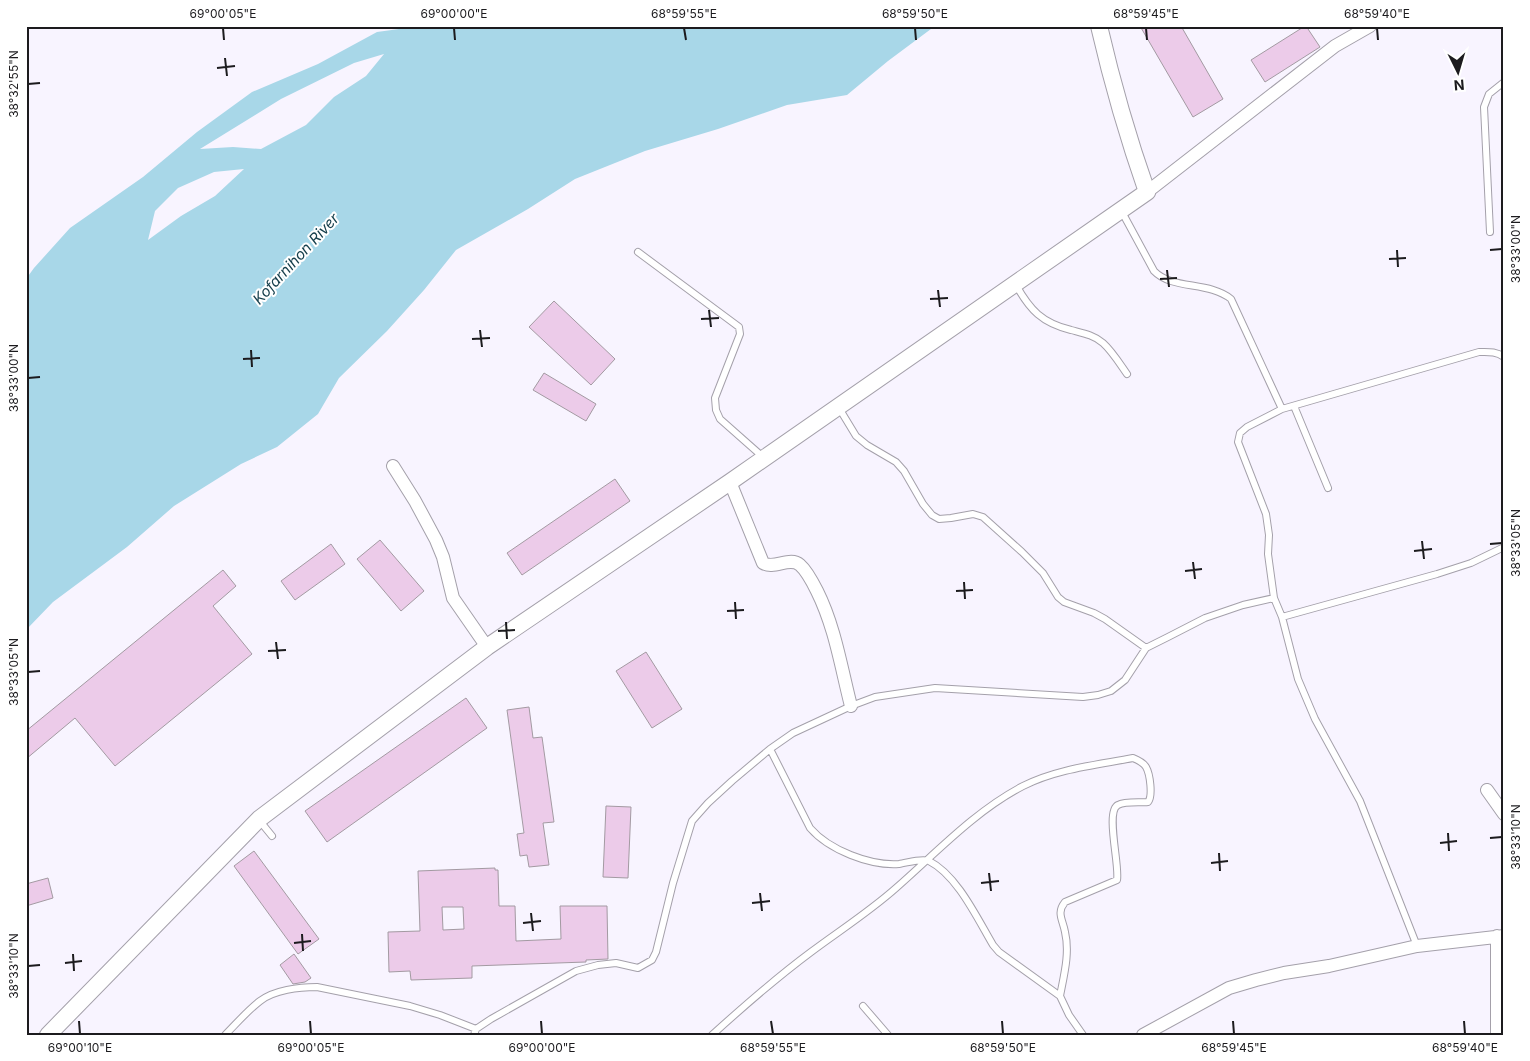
<svg xmlns="http://www.w3.org/2000/svg" width="1530" height="1061" viewBox="0 0 1530 1061" font-family="Inter,sans-serif">
<style>
.water{fill:#a8d7e8;fill-rule:evenodd}
.building{fill:#eccbe9;stroke:#a39aa2;fill-rule:evenodd}
.lines{fill:none;stroke-linecap:round;stroke-linejoin:round}
.service-casing{stroke:#a4a0aa;stroke-width:8}
.minor-casing{stroke:#a4a0aa;stroke-width:14}
.tertiary-casing{stroke:#a4a0aa;stroke-width:18}
.service{stroke:#fff;stroke-width:6}
.minor{stroke:#fff;stroke-width:12}
.tertiary{stroke:#fff;stroke-width:16}
.ticks{fill:none;stroke:#1c1b1e;stroke-width:2}
.labels{text-anchor:middle;stroke-width:4;stroke-linejoin:round;paint-order:stroke}
.water-label{font-size:15px;font-style:italic;fill:#17404d;stroke:#fff}
.neatline{fill:none;stroke:#1c1b1e;stroke-width:2}
.ticks-label{font-size:12px;text-anchor:middle;fill:#1c1b1e}
</style>
<rect width="100%" height="100%" fill="#f8f4ff"/>
<path class="water" d="M421,26H935L888,61L847,95L787,105L718,129L645,151L575,179L528,209L456,250L424,290L387,331L339,378L318,414L277,447L241,464L174,506L127,547L53,602L26,630V279L34,268L70,228L143,177L197,132L252,92L318,64L377,32ZM384,54L366,76L334,97L306,125L261,149L233,147L200,149L281,99L354,63ZM244,169L215,196L181,216L148,240L155,211L178,188L214,172Z"/>
<path class="building" d="M1140,26H1181L1223,99L1193,117Z
M1305,26H1306L1320,47L1265,82L1251,60Z
M554,301L615,359L591,385L529,327Z
M544,373L596,404L586,421L533,390Z
M615,479L630,501L522,575L507,553Z
M380,540L424,591L401,611L357,559Z
M331,544L345,564L295,600L281,581Z
M223,570L236,586L213,606L252,654L115,766L75,718L26,759V731Z
M646,652L682,709L652,728L616,671Z
M466,698L487,728L327,842L305,811Z
M529,707L533,738L542,737L554,822L543,823L549,865L529,867L527,855L520,856L517,834L524,833L507,710Z
M606,806L631,807L628,878L603,877Z
M254,851L319,939L298,954L234,866Z
M495,868V870H498L499,906H515L516,941L561,939L560,906H607L608,959L586,960V962L472,966V978L411,980L410,971L389,972L388,932L420,931L418,871ZM442,907H463L464,929L443,930Z
M48,878L53,898L26,906V884Z
M294,954L311,978L305,982L293,984L280,965Z"/>
<g class="lines">
<defs>
<path id="service" d="M1122,212L1154,271C1172,290 1209,281 1231,299L1282,409L1479,352C1488,352 1496,351 1504,357
M1490,232L1484,107L1489,94L1504,82
M638,252L739,327L740,334L715,398L716,410L720,419L763,457
M1016,285C1030,310 1042,323 1071,330C1082,333 1094,335 1103,343C1112,351 1120,364 1127,374
M1294,406L1328,488
M839,408L856,436L867,445L896,462L904,471L923,504L932,515L939,519L951,518L973,514L983,517L1022,552L1043,573L1058,597L1064,602L1094,613L1105,619L1146,648
M1282,409L1247,427L1240,433L1238,442L1266,514L1269,535L1268,554L1274,598L1282,617L1298,679L1315,719L1360,801L1417,946
M1282,617L1437,574L1471,563L1504,547
M259,820L272,836
M1060,996L1069,1015L1083,1035
M863,1006L888,1035
M225,1035C236,1024 247,1011 260,1001C274,990 299,987 317,987L410,1006L440,1015L476,1029
M474,1035L476,1029L491,1019L576,971L598,965L616,963L638,968L652,960L656,952L673,883L692,821L708,803L732,781L770,749L793,733L851,706L875,697L935,688L1083,697L1098,695L1111,691L1125,680L1146,648L1168,637L1205,618L1243,605L1274,598
M712,1035C744,1006 776,978 811,952C839,931 869,912 896,888C936,853 975,811 1023,786C1056,769 1096,765 1133,758C1138,760 1143,762 1146,767C1150,774 1153,796 1148,802C1140,803 1125,801 1118,805C1105,811 1120,866 1117,880L1065,902C1056,913 1063,920 1065,932C1070,953 1064,975 1060,996L999,952L993,945C977,918 957,875 929,861C921,858 907,863 899,864C870,866 829,850 810,828L770,749"/>
<path id="minor" d="M1147,192L1335,46L1370,26
M393,466L415,501L436,540L443,557L453,598L487,647
M730,482L763,563C774,570 790,556 800,565C807,571 813,583 817,591C835,627 841,667 851,706
M1487,790L1504,814
M1497,936V1035
M1143,1035L1229,988L1256,980L1284,973L1329,966L1417,946L1504,936"/>
<path id="tertiary" d="M48,1035L259,819L487,647L730,482L1147,192C1128,138 1112,82 1099,26"/>
</defs>
<use href="#service" class="service-casing"/>
<use href="#minor" class="minor-casing"/>
<use href="#tertiary" class="tertiary-casing"/>
<use href="#service" class="service"/>
<use href="#minor" class="minor"/>
<use href="#tertiary" class="tertiary"/>
</g>
<path class="ticks" d="M223,28L224,40M454,28L455,40M684,28L686,40M915,28L916,40M1146,28L1147,40M1377,28L1378,40M225,58L227,76M217,68L235,66M28,84L40,83M1397,250L1398,267M1490,250L1502,249M1389,259L1406,258M1167,270L1169,287M1160,279L1177,278M938,290L940,307M930,299L948,298M709,310L711,327M701,319L719,318M480,330L482,347M472,339L490,338M251,350L252,367M243,359L260,358M28,378L40,377M1422,541L1424,559M1490,544L1502,543M1414,551L1432,549M1193,562L1195,579M1185,571L1202,569M964,582L965,599M956,591L973,590M735,602L736,619M727,611L744,610M506,622L507,639M498,631L515,630M276,642L278,659M268,651L286,650M28,672L40,671M1448,833L1449,851M1490,838L1502,837M1440,843L1457,841M1219,853L1220,871M1211,863L1228,861M989,873L991,891M981,883L999,881M760,893L762,911M752,903L770,901M531,913L533,931M523,923L541,921M302,934L303,951M294,943L311,941M73,954L74,971M65,963L82,961M28,966L40,965M79,1021L80,1034M310,1021L311,1034M541,1021L542,1034M771,1021L773,1034M1002,1021L1003,1034M1233,1021L1234,1034M1464,1021L1465,1034"/>
<g class="labels">
<g class="water-label">
<text transform="translate(296 259) rotate(-47)" y="5">Kofarnihon River</text>
</g>
</g>
<rect width="1530" height="1061" fill="none" stroke="#ffffff" stroke-width="55"/>
<g transform="translate(1458 72) rotate(175)" stroke="#ffffff" stroke-width="4" paint-order="stroke">
<path d="M0-4L9 19L0 12L-9 19Z" fill="#1c1b1e"/>
<text y="-8" font-size="14" font-weight="bold" text-anchor="middle" fill="#1c1b1e">N</text>
</g>
<rect x="28" y="28" width="1474" height="1006" class="neatline"/>
<g class="ticks-label">
<text x="223" y="18">69°00'05"E</text>
<text x="454" y="18">69°00'00"E</text>
<text x="684" y="18">68°59'55"E</text>
<text x="915" y="18">68°59'50"E</text>
<text x="1146" y="18">68°59'45"E</text>
<text x="1377" y="18">68°59'40"E</text>
<text transform="translate(14 84) rotate(-90)" y="4">38°32'55"N</text>
<text transform="translate(1516 249) rotate(-90)" y="4">38°33'00"N</text>
<text transform="translate(14 378) rotate(-90)" y="4">38°33'00"N</text>
<text transform="translate(1516 543) rotate(-90)" y="4">38°33'05"N</text>
<text transform="translate(14 672) rotate(-90)" y="4">38°33'05"N</text>
<text transform="translate(1516 837) rotate(-90)" y="4">38°33'10"N</text>
<text transform="translate(14 966) rotate(-90)" y="4">38°33'10"N</text>
<text x="80" y="1052">69°00'10"E</text>
<text x="311" y="1052">69°00'05"E</text>
<text x="542" y="1052">69°00'00"E</text>
<text x="773" y="1052">68°59'55"E</text>
<text x="1003" y="1052">68°59'50"E</text>
<text x="1234" y="1052">68°59'45"E</text>
<text x="1465" y="1052">68°59'40"E</text>
</g>
</svg>
